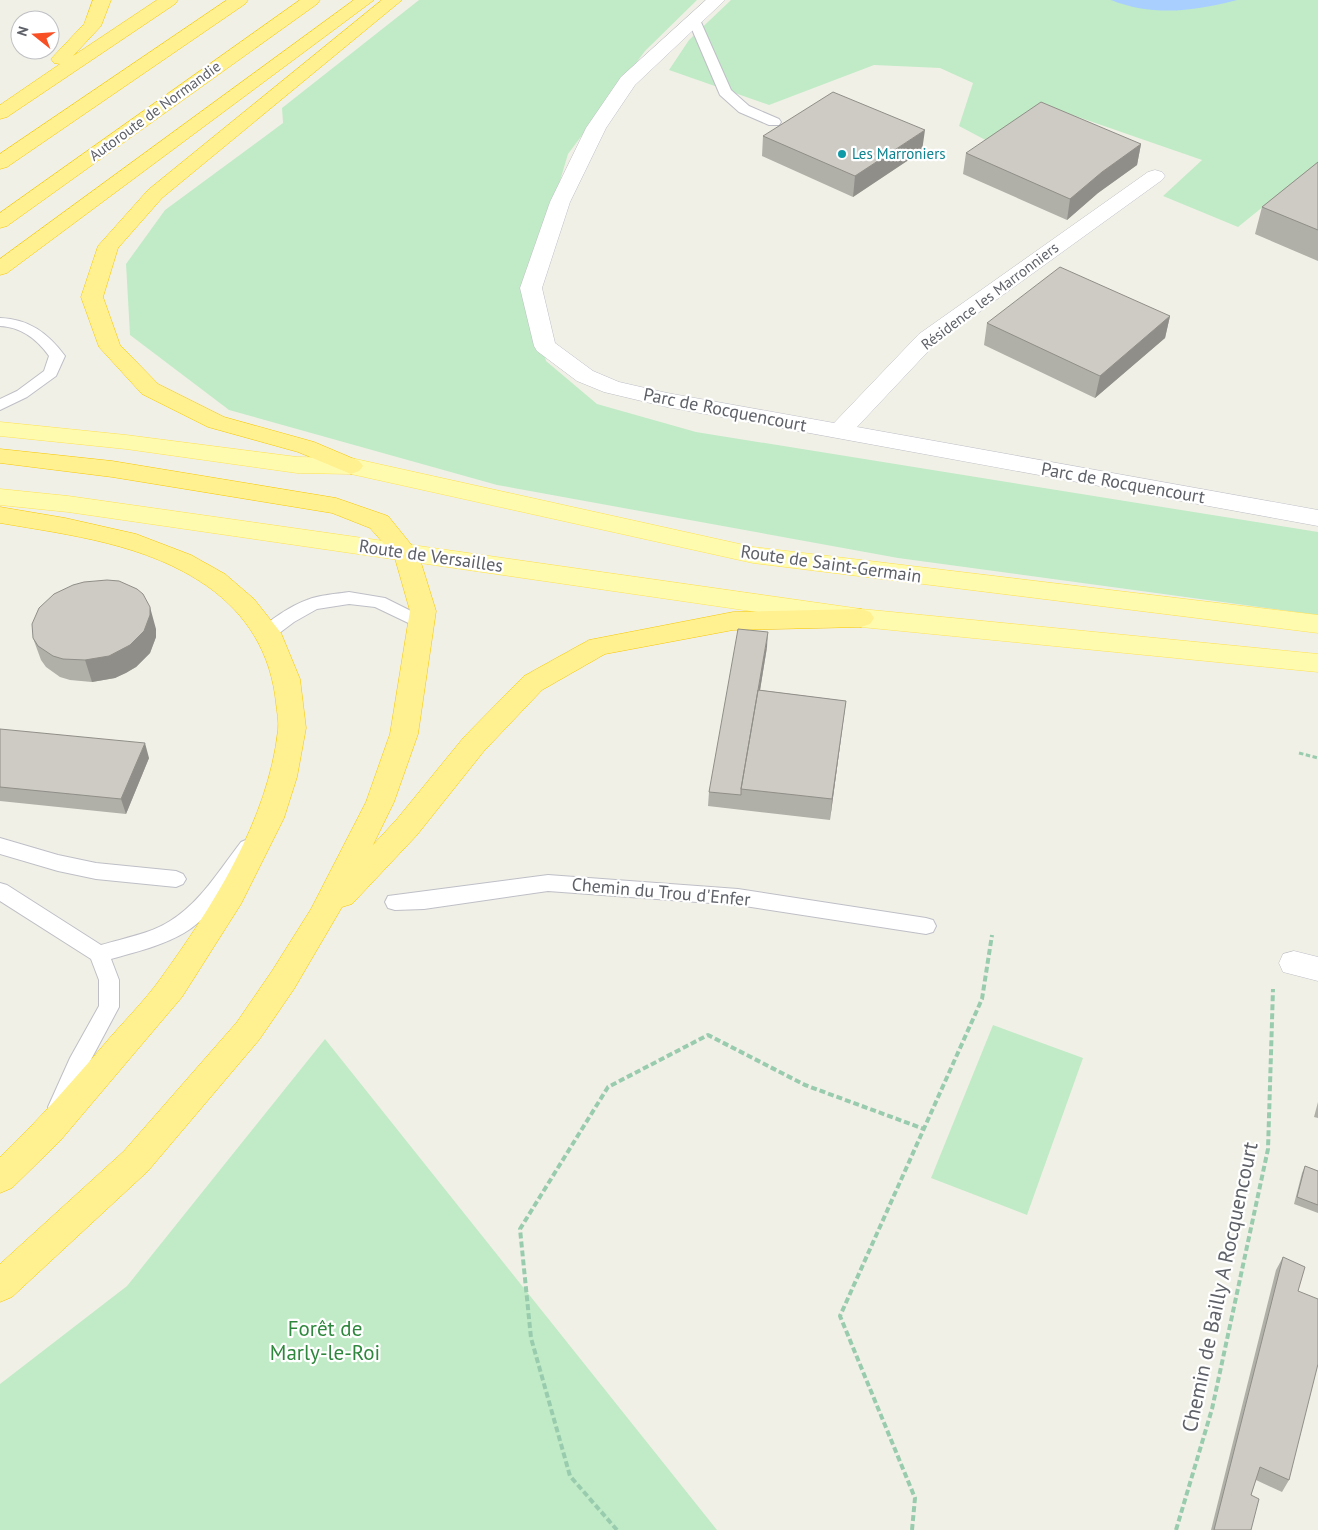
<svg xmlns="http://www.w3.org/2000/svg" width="1318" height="1530" viewBox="0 0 1318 1530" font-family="'PT Sans',sans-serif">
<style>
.green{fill:#c1ebc6}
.water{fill:#a9cfff}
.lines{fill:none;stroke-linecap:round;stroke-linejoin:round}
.service-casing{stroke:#bebfc6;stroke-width:2}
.minor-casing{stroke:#bebfc6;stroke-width:1}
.primary-casing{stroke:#fee253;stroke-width:1}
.motorway-casing{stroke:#f8c800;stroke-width:1}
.path-far1{stroke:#99ccae;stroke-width:3;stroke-dasharray:4.5 2.5;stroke-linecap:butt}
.path{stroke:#99ccae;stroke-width:4;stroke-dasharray:6 3;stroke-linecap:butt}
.service{fill:#fff;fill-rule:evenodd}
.minor{fill:#fff;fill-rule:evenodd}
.primary{fill:#fffbae;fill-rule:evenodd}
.motorway{fill:#fff090;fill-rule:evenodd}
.wall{fill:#b0afa8}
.shaded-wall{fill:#908e88}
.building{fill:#cdcbc3;stroke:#908e88}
.culture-dot{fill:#0f9aa8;stroke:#fff;stroke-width:2}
.labels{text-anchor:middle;stroke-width:4.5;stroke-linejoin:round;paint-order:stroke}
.far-street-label{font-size:15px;fill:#5e6168;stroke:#fff}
.far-culture-label{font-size:15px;fill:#0d838f;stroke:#fff;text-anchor:start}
.street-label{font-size:18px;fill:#5e6168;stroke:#fff}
.near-street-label{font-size:21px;fill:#5e6168;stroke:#fff}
.near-park-label{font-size:21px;fill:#2e873c;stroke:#fff}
</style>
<rect width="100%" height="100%" fill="#f1f0e7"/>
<path class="green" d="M419,0H697L645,51L568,154L528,288L546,361L597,404L696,432L1318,532V615L898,558L497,485L229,410L130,335L126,264L165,210L283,123L282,108Z
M731,0H1318V162L1238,227L1163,196L1202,160L1052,108L991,143L959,126L973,83L940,68L874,65L769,105L669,70L689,40Z
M993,1025L1083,1058L1027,1215L931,1178Z
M325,1039L717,1530H0V1384L127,1286Z"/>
<path class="water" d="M1111,0H1237C1195,11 1153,17 1111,0Z"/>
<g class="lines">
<defs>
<path id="service" d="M694,16L700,20L731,90L749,106L779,119L781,122L779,125H769L739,112L720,95L688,20Z
M0,318C29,319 48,333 65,356L56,376L27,397L0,410V399L17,391L44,371L49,356C37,339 21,327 0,326Z
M349,592L385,598L427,619L430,623L427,627L421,629L375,607L349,604L317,609L294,622L274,637L268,639L262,637L259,633C266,621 293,605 307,600C319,595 336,594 349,592Z
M0,838L58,855L96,863L176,871L183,874L186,879L183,884L176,887L96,879L58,871L0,854Z
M248,839L255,842L258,847L255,852C234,880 214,915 184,933C162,946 135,952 111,959L119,980V1007L87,1067L67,1114L59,1116L51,1114L48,1107L70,1058L99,1006V980L91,959L0,901V883L7,885L101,945C124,938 150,934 170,921C200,903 220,869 241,842Z
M548,875L738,889L926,918L933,920L936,926L933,932L926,934L738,905L548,891L424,909L395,910L388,908L385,902L388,896Z"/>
<path id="minor" d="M706,0H725L635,85L606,128L570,202L542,288L555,343L593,371L619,382L667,393L834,423L919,334L1148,172L1155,170L1162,172L1165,176L1162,180L935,344L857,427L1318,510V526L667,407L604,392L577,381L537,351L534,346L520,288L550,202L586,128L621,77Z
M1294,951L1318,957V981L1283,972L1279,963L1283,954Z"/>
<path id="primary" d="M0,422L126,435L297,457L351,458L753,547L1318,615V633L753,563L351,474L297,473L126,449L0,436Z
M0,489L68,496L861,609L1318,654V672L861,627L68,512L0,505Z"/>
<path id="motorway" d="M93,0H111L101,26L73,56L157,0H178L175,4L7,117L0,119V105L60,64L54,63L51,59L84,24Z
M227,0H248L245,4L7,167L0,169V154Z
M300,0H320L317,4L7,226L0,228V213Z
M354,0H374L7,273L0,275V259Z
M382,0H402L162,198L118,248L103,297L120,345L158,384L224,417L314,442L359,461L363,466L359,471L351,474L298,452L208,427L142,394L99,347L81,297L98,246L148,190Z
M0,449L112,461L336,498L388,516L418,553L436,611L418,734L394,802L373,845L397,819L464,737L524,676L589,640L733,612L861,609L870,612L874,618L870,624L861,627L733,630L605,654L542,690L484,751L417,835L352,904L342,907L294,989L259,1040L148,1171L12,1297L0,1302V1264L124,1151L237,1022L272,971L311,909L366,802L390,734L410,611L394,555L370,528L332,513L112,477L0,463Z
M0,507L65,518L136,534L191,555L225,574L254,599L281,633L300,679L306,728L297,777L284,818L241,904L182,997L60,1141L12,1188L0,1193V1157C37,1122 69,1085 102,1047C121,1024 144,1002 161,978C213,906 268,820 278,730C279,721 277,712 276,703C271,654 248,615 207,586C147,544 70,535 0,523Z"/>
</defs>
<use href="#service" class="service-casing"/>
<use href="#minor" class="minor-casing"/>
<use href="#primary" class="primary-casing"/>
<use href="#motorway" class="motorway-casing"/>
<path class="path-far1" d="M1299,753L1318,758"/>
<path class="path" d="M617,1530L570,1476L531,1338L520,1229L608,1087L708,1035L805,1085L924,1129
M912,1530L915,1498L840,1316L982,999L992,935
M1176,1530L1212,1409L1268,1149L1273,989"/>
<use href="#service" class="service"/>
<use href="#minor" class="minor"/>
<use href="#primary" class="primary"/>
<use href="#motorway" class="motorway"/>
</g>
<path class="wall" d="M763,136L922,151L853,197L762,156Z
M1141,144L1137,165L1098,193L1067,220L963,174L966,153Z
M1318,162V261L1255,234L1262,207Z
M1170,316L1165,338L1095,398L984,345L987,323Z
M156,629V637L150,653L136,667L115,678L92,682L70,680L60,677L46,667L41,660L33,638Z
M767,647L760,690L846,701L830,820L708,806L709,792Z
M0,729L149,758L126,814L0,801Z
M1318,1102V1118L1314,1117Z
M1305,1166L1318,1171V1213L1294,1204L1302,1173Z
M1283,1257L1298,1291L1289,1480L1282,1492L1256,1480L1251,1495V1530H1211L1276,1270Z"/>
<path class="shaded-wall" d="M925,130L922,151L853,197L855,176Z
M1141,144L1137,165L1098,193L1067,220L1070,199L1102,172Z
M1170,316L1165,338L1095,398L1100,376Z
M150,607L156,629V637L150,653L136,667L126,673L115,678L92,682L85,660Z
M768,632L767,647L744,789H742Z
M846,701L843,723L830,820L832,799Z
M145,743L149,758L126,814L121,799Z"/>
<path class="building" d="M833,92L925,130L855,176L763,136Z
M1041,102L1141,144L1102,172L1070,199L966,153Z
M1318,162V230L1262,207Z
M1060,267L1170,316L1100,376L987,323Z
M107,580L119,581L137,589L143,594L150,607V615L144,631L130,645L109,656L85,660L63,659L53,656L38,646L33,638L32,624L39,608L54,594L73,585L84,582Z
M738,629L768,632L741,789V795L709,792Z
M758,690L846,701L832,799L741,789Z
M0,729L145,743L121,799L0,787Z
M1305,1166L1318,1171V1205L1297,1197Z
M1283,1257L1305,1267L1298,1291L1318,1299V1364L1289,1480L1260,1467L1251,1495L1259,1499L1251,1530H1214Z"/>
<circle class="culture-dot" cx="842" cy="154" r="5"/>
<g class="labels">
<g class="far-street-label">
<text transform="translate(155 111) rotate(-36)" y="5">Autoroute de Normandie</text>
<text transform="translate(990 296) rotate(-37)" y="5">Résidence les Marronniers</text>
</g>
<g class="far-culture-label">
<text x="852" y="159">Les Marroniers</text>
</g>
<g class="street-label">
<text transform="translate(725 410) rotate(11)" y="6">Parc de Rocquencourt</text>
<text transform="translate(1123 483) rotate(10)" y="6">Parc de Rocquencourt</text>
<text transform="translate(431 556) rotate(8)" y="6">Route de Versailles</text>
<text transform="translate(831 564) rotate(8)" y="6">Route de Saint-Germain</text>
<text transform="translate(661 892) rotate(5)" y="6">Chemin du Trou d'Enfer</text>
</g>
<g class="near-street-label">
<text transform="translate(1220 1287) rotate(-78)" y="7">Chemin de Bailly A Rocquencourt</text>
</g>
<g class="near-park-label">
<text x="325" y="1336">Forêt de<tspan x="325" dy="24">Marly-le-Roi</tspan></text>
</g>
</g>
<g transform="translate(35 35) rotate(287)"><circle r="24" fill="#ffffff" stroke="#bfc0c3"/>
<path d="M0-4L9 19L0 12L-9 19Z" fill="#f94f25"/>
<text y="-8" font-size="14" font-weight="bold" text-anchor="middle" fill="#5e6168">N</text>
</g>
</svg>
